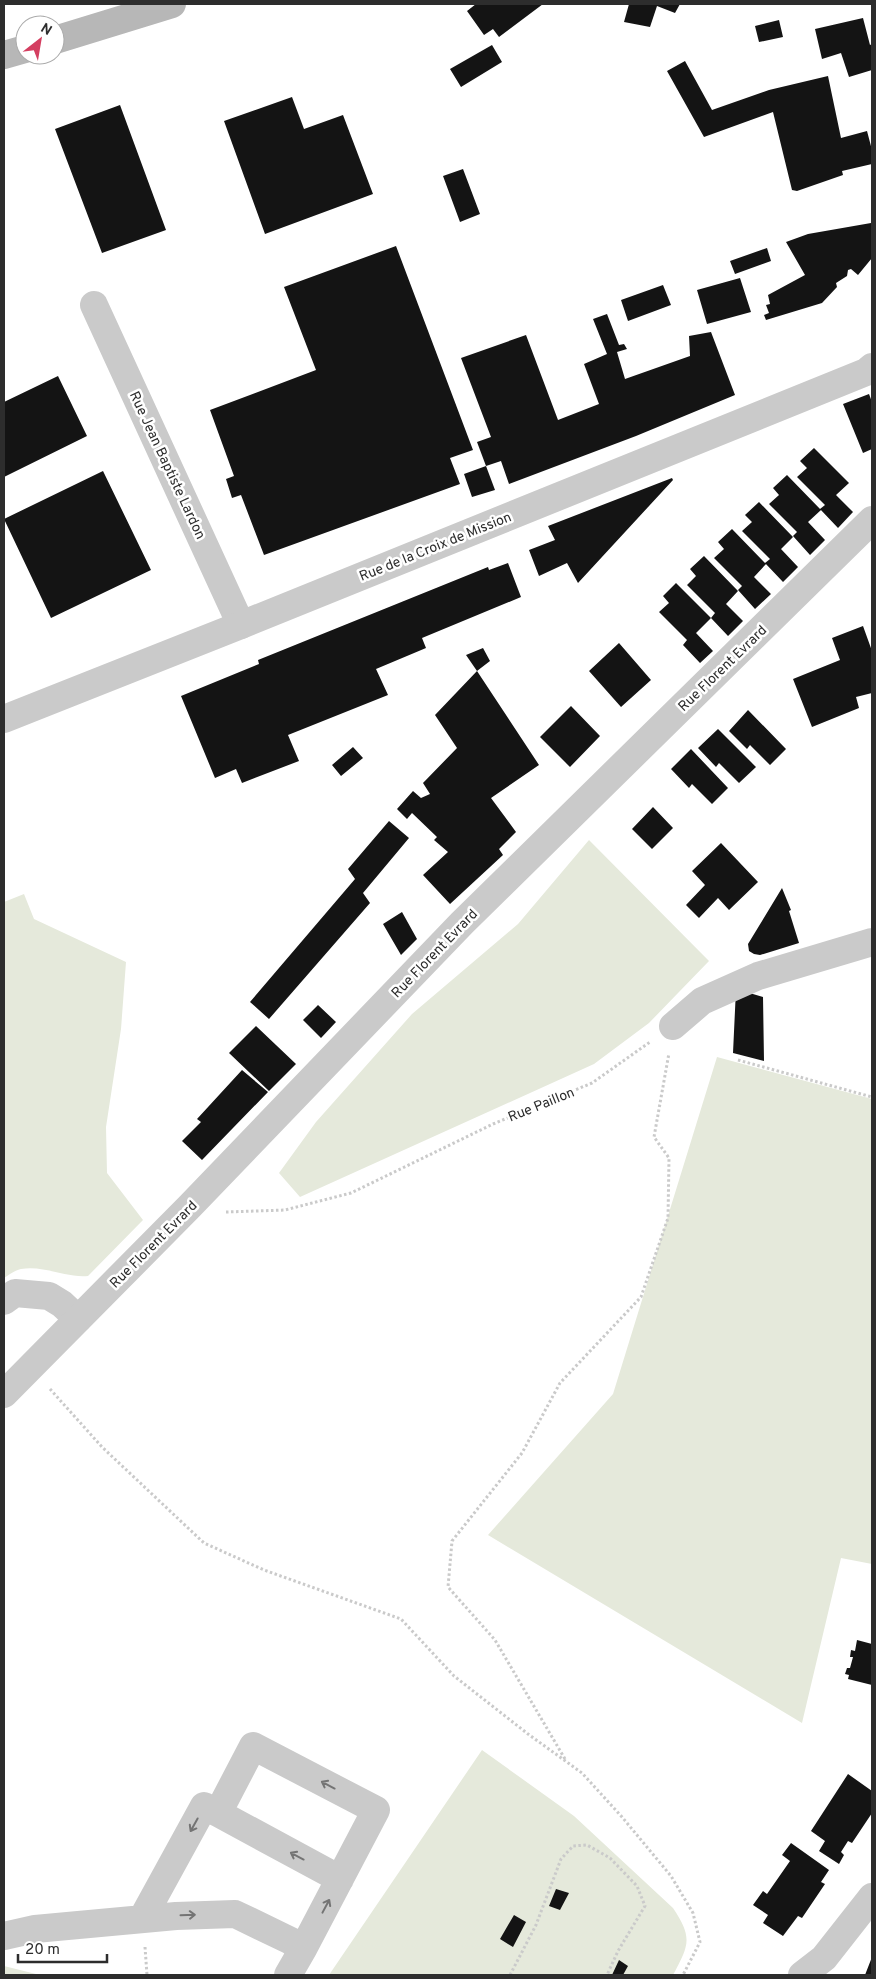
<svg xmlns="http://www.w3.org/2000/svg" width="876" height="1979" viewBox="0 0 876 1979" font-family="Overpass,sans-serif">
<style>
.green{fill:#e5e9db}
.building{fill:#141414}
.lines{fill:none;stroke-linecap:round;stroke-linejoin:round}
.path{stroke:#cacaca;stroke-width:3;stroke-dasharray:2.5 2.5;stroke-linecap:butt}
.minor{stroke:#cacaca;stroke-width:28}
.tertiary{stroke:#cacaca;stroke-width:28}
.secondary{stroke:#b7b7b7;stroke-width:28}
.oneway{stroke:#747474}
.labels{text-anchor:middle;stroke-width:5;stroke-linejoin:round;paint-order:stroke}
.street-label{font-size:14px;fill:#2d2d2d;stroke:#fff}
</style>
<rect width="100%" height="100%" fill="#fff"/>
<path class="green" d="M589,840L709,961L649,1023L594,1064L300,1197L279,1173L316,1122L412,1014L518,924Z
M24,894L34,919L126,962L121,1029L106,1127L107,1173L143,1220L88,1276C65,1278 44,1265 21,1269C15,1270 9,1275 4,1278V902Z
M717,1057L872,1099V1564L841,1558L802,1723L488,1535L613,1394Z
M482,1750L574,1816L673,1908C693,1938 689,1945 673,1975H329Z
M4,1966L40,1975H4Z"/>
<path class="building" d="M476,4H543L499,37L493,29L484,35L467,11Z
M629,4H680L675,13L657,6L650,27L624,22Z
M863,18L870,45L872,44V70L849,77L841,53L822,59L815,29Z
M779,20L783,37L759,42L755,26Z
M492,45L502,62L461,87L450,69Z
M685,61L712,110L769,90L828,76L841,138L867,131L872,150V164L842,171L843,175L797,191L792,190L773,112L704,137L667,71Z
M292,97L304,129L343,115L373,194L265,234L224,121Z
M120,105L166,230L102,253L55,129Z
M463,169L480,214L460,222L443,176Z
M871,223L872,225V258L858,275L851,269L848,270L847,276L836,283L837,287L822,303L766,320L764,315L769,313L766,305L770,304L768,295L805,275L786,242L808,234Z
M396,246L473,450L450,458L460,484L264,555L241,495L232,498L226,479L234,476L210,410L316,370L284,287Z
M767,248L771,261L735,274L730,261Z
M740,278L751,312L707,324L697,290Z
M663,285L671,305L628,321L621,300Z
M607,314L619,345L624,344L627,349L617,352L625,379L690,356L689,336L711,332L735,395L636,436L509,484L501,461L486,466L495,490L472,497L464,474L486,466L477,442L491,437L461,358L526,335L558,420L599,404L584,364L607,354L593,319Z
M58,376L87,436L4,477V402Z
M869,394L872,402V449L863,453L843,404Z
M814,448L849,483L836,495L853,512L838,528L820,509L825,505L797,477L807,468L800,461Z
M103,471L151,570L51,618L4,519Z
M787,475L821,510L808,522L825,540L810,555L793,536L797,532L769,504L779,495L773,488Z
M672,478L673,480L578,583L567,563L539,576L529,550L555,540L548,526Z
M759,502L793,537L781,549L798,567L783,582L765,563L770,559L742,531L752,522L745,515Z
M732,529L766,564L754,577L771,594L755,609L738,590L742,586L714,558L724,549L718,542Z
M704,556L738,591L726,604L743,621L728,636L711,618L715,613L687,585L696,576L690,569Z
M508,563L521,597L422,638L426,648L376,669L388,695L288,735L299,761L242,783L236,769L215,778L181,696L259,664L258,660L488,567L489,570Z
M676,583L711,618L696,633L713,651L700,663L683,645L687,640L659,612L669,603L663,596Z
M863,626L872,651V693L856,697L859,708L812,727L793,679L840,660L832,638Z
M619,643L651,680L621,707L589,671Z
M483,648L490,661L477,671L539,765L491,798L516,832L499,849L503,855L450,904L423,875L448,852L434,840L437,837L412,813L407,819L397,809L413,791L421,798L430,794L423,783L457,748L435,715L477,671L466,655Z
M571,706L600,736L570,767L540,737Z
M748,710L786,749L770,765L750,745L747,749L729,731Z
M718,729L756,767L739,783L719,763L716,767L698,748Z
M353,747L363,758L341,776L332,765Z
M691,749L728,788L712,804L692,784L689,788L671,769Z
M653,807L673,828L652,849L632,829Z
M389,821L409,838L363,893L370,903L269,1019L250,1002L355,879L348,869Z
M721,843L758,882L729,910L718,898L699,918L686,905L705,885L692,871Z
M782,888L791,910L789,911L799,943L760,955L754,954L749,951L748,944Z
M402,912L417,939L401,955L383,924Z
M736,989L763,997L764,1061L733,1053Z
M318,1005L336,1022L321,1038L303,1020Z
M256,1026L296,1064L269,1091L229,1053Z
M242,1070L268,1092L202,1160L182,1141L201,1122L197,1119Z
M857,1640L872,1644V1685L848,1679L849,1675L845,1674L847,1668H850L853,1657H850L851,1650L855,1651Z
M848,1774L872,1791L871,1807L872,1813L852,1843L848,1841L841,1852L844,1855L839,1864L819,1851L825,1841L811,1831Z
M791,1843L829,1870L821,1882L825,1884L802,1918L798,1916L783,1936L763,1923L768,1915L753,1905L763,1891L767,1894L790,1861L782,1855Z
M556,1889L569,1893L560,1910L549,1906Z
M514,1915L526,1922L513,1947L500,1939Z
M872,1957V1975H865Z
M619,1960L628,1966L623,1975H612Z"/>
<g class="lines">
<path class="path" d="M738,1060L872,1097
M226,1212L285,1210L351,1193L493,1124L592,1083L650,1042
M50,1389L102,1447L204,1543L264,1570L401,1619L454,1676L528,1734L582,1773L622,1817L671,1876L693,1913L700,1942L683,1975
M565,1759L495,1640L448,1587L452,1541L522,1453L560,1383L641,1297L668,1218L669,1158L654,1137L669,1053
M145,1947L147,1975
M510,1975L536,1925L561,1859L573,1846L587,1845L610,1858L637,1886L645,1906L618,1951L607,1975"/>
<path class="minor" d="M94,305L241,625
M673,1026L702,1001L758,976L872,942
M4,1301L15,1293L49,1296L62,1304L78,1319
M218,1813L340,1879
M142,1919L204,1806L218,1813L253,1746L376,1810L303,1949
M4,1936L35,1929L176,1916L235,1914L291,1941L303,1949L288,1975
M802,1975L824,1958L872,1897"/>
<path class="tertiary" d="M4,719L241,625L866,372L872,367
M4,1394L190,1206L462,923L872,520"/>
<path class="secondary" d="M55,40L172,4
M4,55L25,49"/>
</g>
<defs><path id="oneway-shaft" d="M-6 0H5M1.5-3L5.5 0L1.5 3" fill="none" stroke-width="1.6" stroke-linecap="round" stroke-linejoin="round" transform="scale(1.25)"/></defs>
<g class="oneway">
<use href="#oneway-shaft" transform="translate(328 1785) rotate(-152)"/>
<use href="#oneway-shaft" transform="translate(194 1825) rotate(119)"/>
<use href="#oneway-shaft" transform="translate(297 1856) rotate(-152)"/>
<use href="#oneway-shaft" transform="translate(326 1906) rotate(-62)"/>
<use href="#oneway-shaft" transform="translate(188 1915) rotate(-2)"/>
</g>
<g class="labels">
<g class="street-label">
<text transform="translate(168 465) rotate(65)" y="5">Rue Jean Baptiste Lardon</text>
<text transform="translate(435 546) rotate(-22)" y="5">Rue de la Croix de Mission</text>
<text transform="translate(722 668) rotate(-44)" y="5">Rue Florent Evrard</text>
<text transform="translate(434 953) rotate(-46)" y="5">Rue Florent Evrard</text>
<text transform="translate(541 1104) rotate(-22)" y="5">Rue Paillon</text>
<text transform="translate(153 1244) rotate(-45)" y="5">Rue Florent Evrard</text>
</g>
</g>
<rect width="876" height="1979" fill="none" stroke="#2d2d2d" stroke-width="10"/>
<g transform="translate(40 40) rotate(31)"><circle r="24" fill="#ffffff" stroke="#ababab"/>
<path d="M0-4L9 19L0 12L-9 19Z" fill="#d43e60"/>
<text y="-8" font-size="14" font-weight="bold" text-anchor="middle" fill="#2d2d2d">N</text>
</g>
<path d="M18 1954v8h89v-8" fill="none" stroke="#2d2d2d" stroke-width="2.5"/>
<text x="25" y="1954" font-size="15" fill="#2d2d2d" stroke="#ffffff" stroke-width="4" paint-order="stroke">20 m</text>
</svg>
